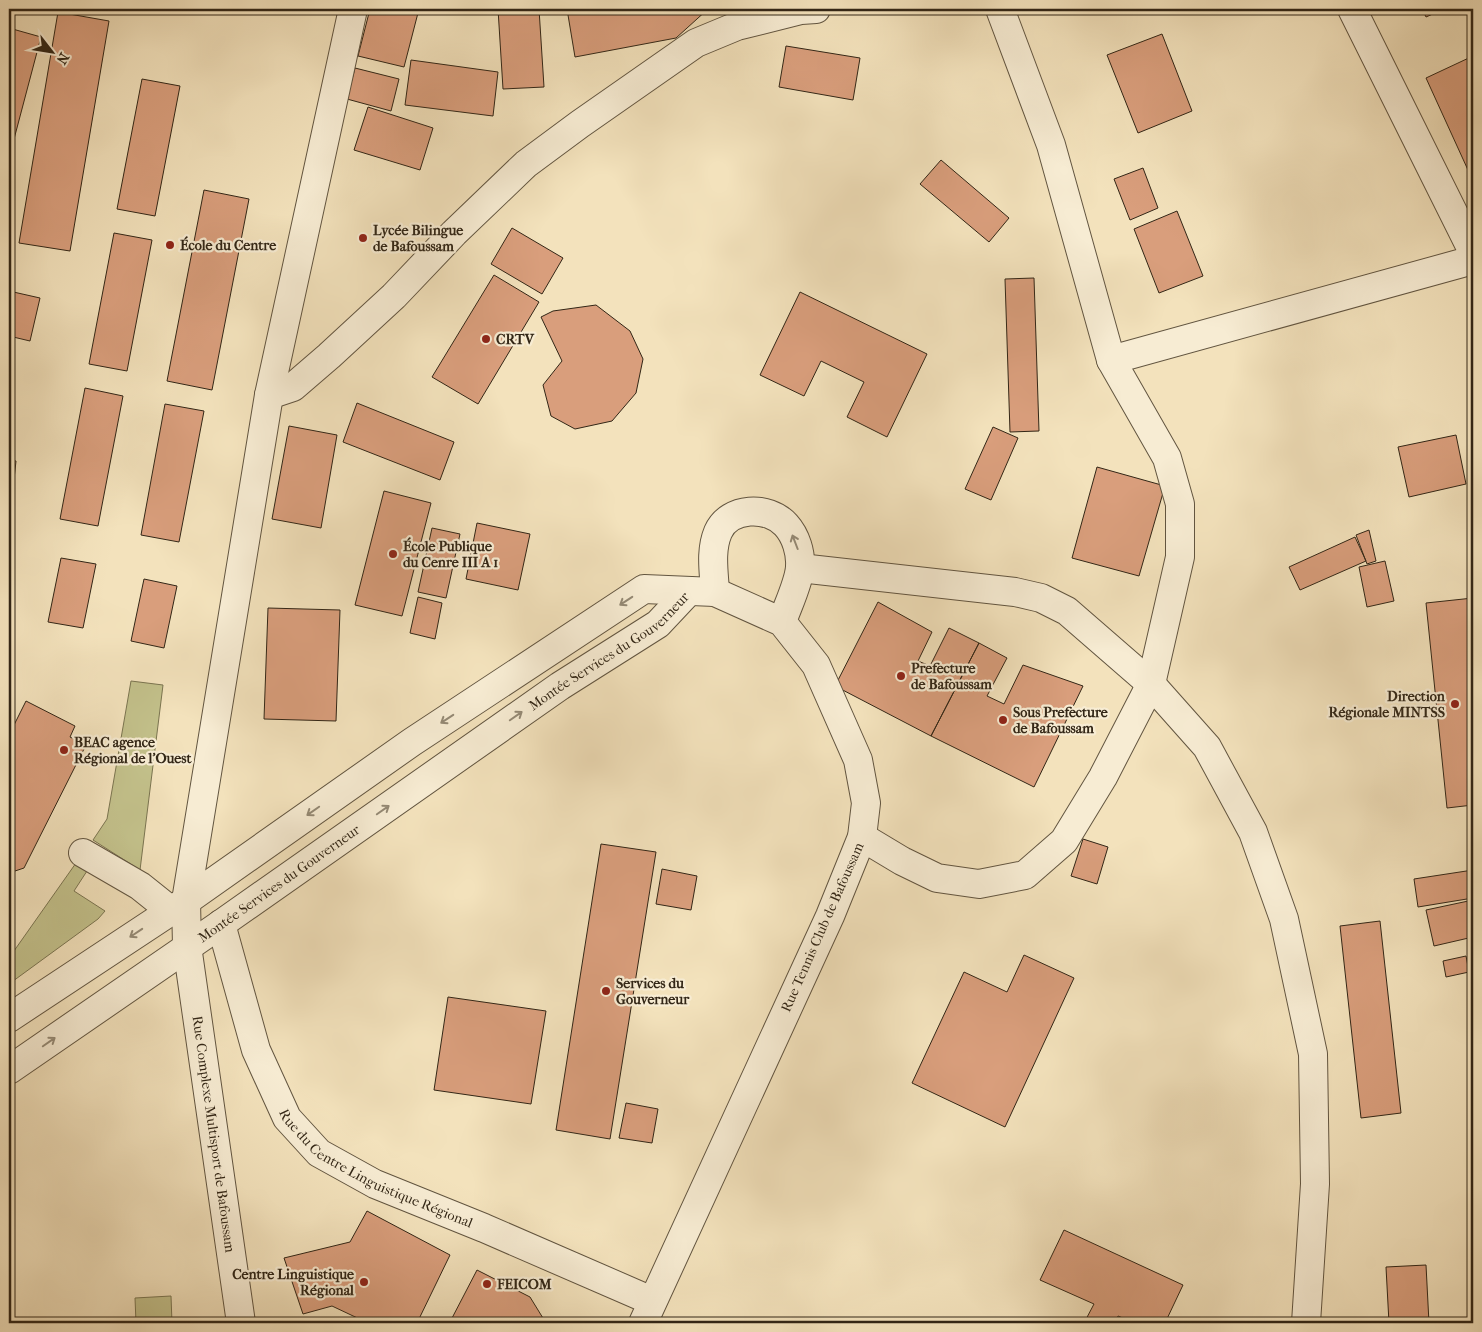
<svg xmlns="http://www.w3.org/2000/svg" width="1482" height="1332" viewBox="0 0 1482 1332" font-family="'IM FELL French Canon',serif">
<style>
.green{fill:#c3c18b;stroke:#7a7450}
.building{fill:#d99e7c;stroke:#322616}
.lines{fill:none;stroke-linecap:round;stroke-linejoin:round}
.minor-casing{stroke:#625540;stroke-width:30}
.minor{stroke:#f7ecd3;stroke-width:28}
.oneway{stroke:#948974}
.poi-dot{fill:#8f2418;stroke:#f7ecd3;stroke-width:2}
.labels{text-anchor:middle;stroke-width:4.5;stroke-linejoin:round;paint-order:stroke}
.poi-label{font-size:14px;font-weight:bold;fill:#322616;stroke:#f7ecd3;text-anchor:start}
.street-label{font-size:14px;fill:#322616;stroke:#f7ecd3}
</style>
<rect width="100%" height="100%" fill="#f3e2bc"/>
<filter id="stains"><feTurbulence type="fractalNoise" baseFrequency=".004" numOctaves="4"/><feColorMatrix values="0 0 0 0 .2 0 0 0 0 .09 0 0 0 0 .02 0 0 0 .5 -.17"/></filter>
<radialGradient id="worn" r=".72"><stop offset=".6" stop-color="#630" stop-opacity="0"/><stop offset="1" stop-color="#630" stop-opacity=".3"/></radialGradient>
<path class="green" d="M131,681L163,685L140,870L93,840L107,819Z
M76,863L87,871L74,891L105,911L98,919L9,984V958Z
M171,1296L172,1323H136L135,1298Z"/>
<path class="building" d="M172,9H195L194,14Z
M370,9H419L404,67L358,56Z
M498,9H539L544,87L503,89Z
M567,9H708L676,38L575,57Z
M1422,9H1444L1426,17Z
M58,12L109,21L70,251L19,243Z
M9,28L41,37L9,158Z
M1162,34L1192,111L1138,133L1107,55Z
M786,46L860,58L853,100L779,87Z
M1473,56V181L1426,78Z
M411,60L498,72L493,116L405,105Z
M355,68L399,79L391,111L347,99Z
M142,79L180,86L155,216L117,209Z
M368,107L433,128L420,170L354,150Z
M941,160L1009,218L989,242L920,184Z
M1143,168L1158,208L1130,220L1114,179Z
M204,190L249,199L212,390L167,381Z
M1177,211L1203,276L1159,293L1134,229Z
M512,228L563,258L542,294L491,264Z
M114,233L152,240L127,371L89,364Z
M494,275L539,302L478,404L432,377Z
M1034,278L1039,431L1010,432L1005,279Z
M9,291L40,298L30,341L9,336Z
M800,292L927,354L887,437L847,417L864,382L821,361L804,396L760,375Z
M596,305L630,331L643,359L636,393L612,421L575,429L551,416L543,385L562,361L541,317L553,311Z
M85,388L123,396L98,526L60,519Z
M357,403L454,442L440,480L343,442Z
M165,404L204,411L179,542L141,535Z
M289,426L337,435L321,528L272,519Z
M993,427L1018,438L991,500L965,489Z
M1456,435L1466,484L1409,497L1398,447Z
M9,460L16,461L9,525Z
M1097,467L1165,486L1139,576L1072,558Z
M384,491L431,503L402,616L355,605Z
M477,523L530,534L518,590L466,579Z
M432,528L460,534L446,598L418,592Z
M1369,530L1376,561L1367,564L1356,535Z
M1355,537L1366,561L1300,590L1289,567Z
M61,558L96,564L83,628L48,622Z
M1385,561L1394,601L1367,607L1359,567Z
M144,579L177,586L164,648L131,641Z
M418,597L442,603L435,639L410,633Z
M1473,598V805L1447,808L1426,603Z
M878,602L932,632L918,661L930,666L949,628L979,643L931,736L835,686Z
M268,608L340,610L336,721L264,719Z
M979,643L1007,658L987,696L1004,704L1023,665L1083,686L1034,787L931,736Z
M26,701L75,726L70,737L86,745L24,868L9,873V735Z
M1083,839L1108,847L1097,884L1071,876Z
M601,844L656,852L610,1139L556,1130Z
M662,869L697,876L691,910L656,904Z
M1473,870V898L1418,907L1414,879Z
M1473,900V937L1434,946L1426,910Z
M1380,921L1401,1113L1361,1118L1340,926Z
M1024,955L1074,978L1005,1127L912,1083L964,972L1007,992Z
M1466,956L1469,972L1446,977L1443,961Z
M448,997L546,1011L531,1104L434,1090Z
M626,1103L658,1109L652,1143L619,1138Z
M367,1211L450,1255L417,1323H368L332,1306L303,1314L284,1258L350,1242Z
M1064,1230L1183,1285L1165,1323H1135L1118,1316L1115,1323H1084L1094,1304L1040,1280Z
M1426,1265L1429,1323H1389L1386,1267Z
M477,1270L530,1297L546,1323H457L451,1320Z"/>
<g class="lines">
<defs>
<g id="minor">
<path d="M1352,9L1473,252"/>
<path d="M1111,360L1473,260"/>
<path d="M269,395L293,387L329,356L394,296L454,233L526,164L580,124L696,43L737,26L801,10L816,9"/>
<path d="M800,568L1015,592L1041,598L1067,611L1151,684L1207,747L1253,832L1284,919L1313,1054L1315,1184L1306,1323"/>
<path d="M715,592C714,572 710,551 718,532C729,507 768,505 786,525C796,536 801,553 800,567C799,583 787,607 782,622"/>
<path d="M862,837L902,861L937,878L979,884L1025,875L1064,841L1103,777L1151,684L1180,557V504L1167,458L1111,360L1051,145L1000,9"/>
<path d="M83,853L140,886L170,910"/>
<path id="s1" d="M221,924L256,1050L287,1118L319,1153L375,1184L484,1228L652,1301"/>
<path d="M9,1018L186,901L412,742L644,589L715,592L782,622L816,665L858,760L866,803L862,837L830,916L643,1323"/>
<path id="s2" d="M9,1070L221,924L560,686L658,624L689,591"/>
<path d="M241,1323L187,946L186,901L269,395L353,9"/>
</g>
</defs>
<use href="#minor" class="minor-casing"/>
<use href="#minor" class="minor"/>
</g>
<defs><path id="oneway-shaft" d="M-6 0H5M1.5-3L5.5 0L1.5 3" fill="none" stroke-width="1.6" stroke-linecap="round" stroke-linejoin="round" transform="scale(1.25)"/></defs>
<g class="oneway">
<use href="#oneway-shaft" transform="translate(795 542) rotate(-111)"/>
<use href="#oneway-shaft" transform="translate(626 601) rotate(147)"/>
<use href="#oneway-shaft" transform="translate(516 716) rotate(-35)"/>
<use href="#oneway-shaft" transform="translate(447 719) rotate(147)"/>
<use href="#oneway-shaft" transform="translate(383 810) rotate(-35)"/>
<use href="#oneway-shaft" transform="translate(313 811) rotate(145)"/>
<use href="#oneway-shaft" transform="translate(136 933) rotate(146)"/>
<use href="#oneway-shaft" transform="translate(49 1042) rotate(-35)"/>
</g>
<g class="poi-dot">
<circle cx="363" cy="238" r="5"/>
<circle cx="170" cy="245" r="5"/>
<circle cx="486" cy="339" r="5"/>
<circle cx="393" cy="554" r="5"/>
<circle cx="901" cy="676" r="5"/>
<circle cx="1455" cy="704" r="5"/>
<circle cx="1003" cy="720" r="5"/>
<circle cx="64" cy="750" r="5"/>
<circle cx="606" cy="991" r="5"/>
<circle cx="364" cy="1282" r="5"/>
<circle cx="487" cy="1284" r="5"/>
</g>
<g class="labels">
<g class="poi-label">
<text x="373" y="235">Lycée Bilingue<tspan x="373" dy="16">de Bafoussam</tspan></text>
<text x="180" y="250">École du Centre</text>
<text x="496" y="344">CRTV</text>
<text x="403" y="551">École Publique<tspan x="403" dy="16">du Cenre III A 1</tspan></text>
<text x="911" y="673">Prefecture<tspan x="911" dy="16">de Bafoussam</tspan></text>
<text x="1445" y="701" text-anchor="end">Direction<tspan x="1445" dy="16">Régionale MINTSS</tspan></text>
<text x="1013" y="717">Sous Prefecture<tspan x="1013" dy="16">de Bafoussam</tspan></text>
<text x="74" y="747">BEAC agence<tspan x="74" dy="16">Régional de l'Ouest</tspan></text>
<text x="616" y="988">Services du<tspan x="616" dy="16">Gouverneur</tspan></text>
<text x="354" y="1279" text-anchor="end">Centre Linguistique<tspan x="354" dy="16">Régional</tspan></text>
<text x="497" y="1289">FEICOM</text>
</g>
<g class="street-label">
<text dy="5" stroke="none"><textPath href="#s2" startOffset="732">Montée Services du Gouverneur</textPath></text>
<text dy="5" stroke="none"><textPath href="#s2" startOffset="328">Montée Services du Gouverneur</textPath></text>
<text transform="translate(822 927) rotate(-66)" y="5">Rue Tennis Club de Bafoussam</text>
<text transform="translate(214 1134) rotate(82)" y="5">Rue Complexe Multisport de Bafoussam</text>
<text dy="5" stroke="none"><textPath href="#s1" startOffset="309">Rue du Centre Linguistique Régional</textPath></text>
</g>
</g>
<rect width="1482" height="1332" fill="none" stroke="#f3e2bc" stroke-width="30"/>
<rect x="10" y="10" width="1462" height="1312" fill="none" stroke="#322616" stroke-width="2.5"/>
<rect x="15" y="15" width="1452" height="1302" fill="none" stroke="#322616"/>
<g transform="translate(52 52) rotate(121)" stroke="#f7ecd3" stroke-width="4" paint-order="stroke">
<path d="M0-4L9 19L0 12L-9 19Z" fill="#322616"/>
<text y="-8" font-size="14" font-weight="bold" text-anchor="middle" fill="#322616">N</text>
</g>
<rect width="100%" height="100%" filter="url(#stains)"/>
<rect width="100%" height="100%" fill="url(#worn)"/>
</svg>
